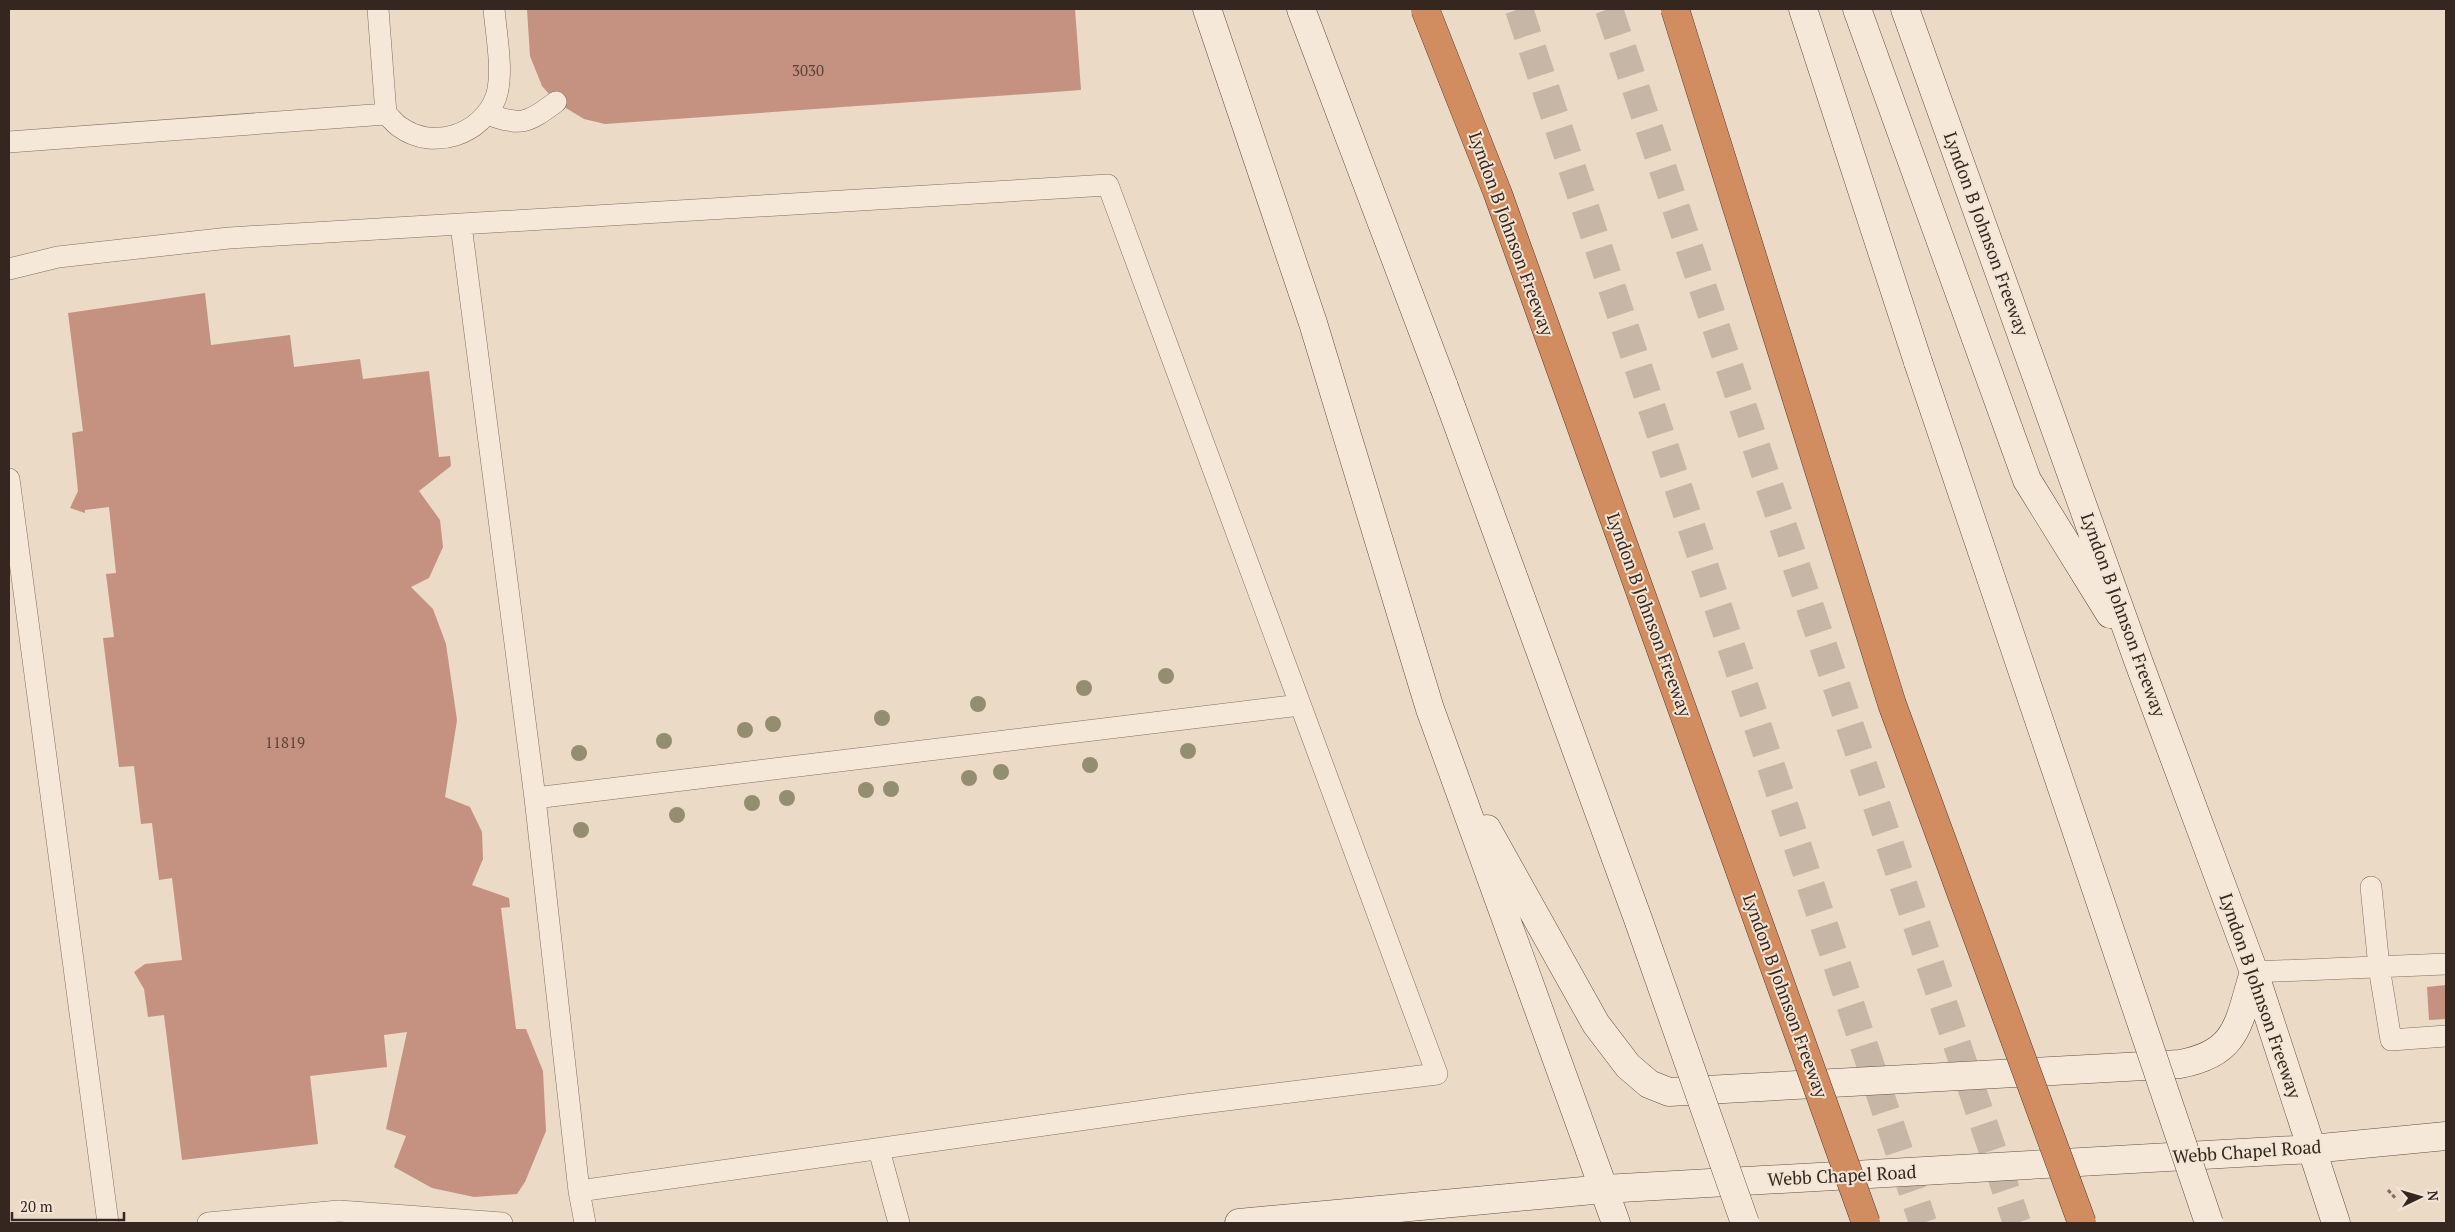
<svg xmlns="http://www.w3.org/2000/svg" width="2455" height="1232" viewBox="0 0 2455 1232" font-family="'PT Serif',serif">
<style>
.building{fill:#c59180}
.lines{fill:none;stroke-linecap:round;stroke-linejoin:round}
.highway-tunnel{stroke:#c6b6a5;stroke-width:28;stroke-dasharray:28 14;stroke-linecap:butt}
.lane-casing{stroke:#846c5e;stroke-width:22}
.secondary-casing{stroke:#664d41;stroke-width:29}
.path{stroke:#846c5e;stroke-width:3;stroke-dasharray:4 2.5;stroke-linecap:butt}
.lane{stroke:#f6e8d9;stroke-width:21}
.secondary{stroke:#f6e8d9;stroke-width:28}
.secondary-bridge-casing{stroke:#664d41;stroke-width:29;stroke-linecap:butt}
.highway-bridge-casing{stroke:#523b31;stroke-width:29;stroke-linecap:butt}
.secondary-bridge{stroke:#f6e8d9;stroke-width:28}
.highway-bridge{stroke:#d18d5f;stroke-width:28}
.tree{fill:#938e6f}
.labels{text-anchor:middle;stroke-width:4;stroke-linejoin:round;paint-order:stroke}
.number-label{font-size:15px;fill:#594238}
.street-label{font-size:18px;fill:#352720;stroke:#f2e5d5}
</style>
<rect width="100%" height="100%" fill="#eadac6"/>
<path class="building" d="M527,9H1075L1081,90L605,124L584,119L556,102L542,86L530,56Z
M205,293L211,345L290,335L294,367L360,359L363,379L429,371L439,457L450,456L451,466L419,491L440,520L443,547L429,578L411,587L433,609L446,644L457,720L445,797L470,807L482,832L483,859L472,885L509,898L510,907L501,908L516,1029H526L543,1071L546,1131L525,1182L517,1194L474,1197L432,1188L394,1167L406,1136L386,1129L407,1032L384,1035L387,1067L310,1076L318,1144L182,1160L164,1015L148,1017L144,989L134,972L145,964L182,960L172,878L159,880L152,823L141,824L134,766L119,767L103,638L114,637L106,574L116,573L109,507L85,510V513L70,508L78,491L72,433L83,431L68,313Z
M2446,985V1019L2429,1020L2427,987Z"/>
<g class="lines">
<path class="highway-tunnel" d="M1519,9L1923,1223
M1609,9L2017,1223"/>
<defs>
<path id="lane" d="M378,9L386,114C391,118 395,124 400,127C433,151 482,135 496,97C504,73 496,34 494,9
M487,114C522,126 526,124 556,102
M9,142L386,114
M461,225L535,798L579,1191L585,1223
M9,269L58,257L229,238L1108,185L1437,1074L1186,1105L579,1191
M9,479L108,1223
M535,798L1300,705
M2371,887L2379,967L2391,1040L2446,1036
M2254,972L2446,964
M879,1150L899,1223
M208,1223L339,1211L502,1223"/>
<path id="secondary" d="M1207,9L1313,323L1430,709L1616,1223
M1301,9L1444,387
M1803,9L1918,362
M1857,9L2027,480L2110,614
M1905,9L2139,663L2254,972L2336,1223
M1487,829L1596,1024L1628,1066L1649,1084L1669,1092L2180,1064C2239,1053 2238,1023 2254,972
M1239,1223L1604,1189L2311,1149L2446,1136"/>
</defs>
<use href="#lane" class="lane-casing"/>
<use href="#secondary" class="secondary-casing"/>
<path class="path" d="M2388,1190L2396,1199"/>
<use href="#lane" class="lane"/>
<use href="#secondary" class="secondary"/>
<defs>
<path id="secondary-bridge" d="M1918,362L2209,1223
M1444,387L1638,919L1745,1223"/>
<path id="highway-bridge" d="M1425,9L1498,194L1866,1223
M1675,9L1892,704L2082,1223"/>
</defs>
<use href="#secondary-bridge" class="secondary-bridge-casing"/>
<use href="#highway-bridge" class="highway-bridge-casing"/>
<use href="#secondary-bridge" class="secondary-bridge"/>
<use href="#highway-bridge" class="highway-bridge"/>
</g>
<g class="tree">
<circle cx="1166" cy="676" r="8"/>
<circle cx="1084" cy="688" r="8"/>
<circle cx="978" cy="704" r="8"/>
<circle cx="882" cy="718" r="8"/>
<circle cx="773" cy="724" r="8"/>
<circle cx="745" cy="730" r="8"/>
<circle cx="664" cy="741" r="8"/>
<circle cx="1188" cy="751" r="8"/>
<circle cx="579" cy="753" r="8"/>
<circle cx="1090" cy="765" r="8"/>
<circle cx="1001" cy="772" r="8"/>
<circle cx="969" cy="778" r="8"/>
<circle cx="891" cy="789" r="8"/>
<circle cx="866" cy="790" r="8"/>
<circle cx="787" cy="798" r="8"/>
<circle cx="752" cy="803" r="8"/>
<circle cx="677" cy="815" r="8"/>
<circle cx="581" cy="830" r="8"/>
</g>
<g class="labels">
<g class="number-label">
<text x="808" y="76">3030</text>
<text x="285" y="748">11819</text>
</g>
<g class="street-label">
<text transform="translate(1511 234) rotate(70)" y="6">Lyndon B Johnson Freeway</text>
<text transform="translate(1986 234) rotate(70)" y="6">Lyndon B Johnson Freeway</text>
<text transform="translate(1649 615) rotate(70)" y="6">Lyndon B Johnson Freeway</text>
<text transform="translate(2123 615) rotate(70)" y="6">Lyndon B Johnson Freeway</text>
<text transform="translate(1785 996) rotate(70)" y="6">Lyndon B Johnson Freeway</text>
<text transform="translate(2260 996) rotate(71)" y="6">Lyndon B Johnson Freeway</text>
<text transform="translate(2247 1152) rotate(-4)" y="6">Webb Chapel Road</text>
<text transform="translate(1842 1176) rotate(-3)" y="6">Webb Chapel Road</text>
</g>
</g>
<rect width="2455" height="1232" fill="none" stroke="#352720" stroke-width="20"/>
<g transform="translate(2420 1197) rotate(85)" stroke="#f2e5d5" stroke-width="4" paint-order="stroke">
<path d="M0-4L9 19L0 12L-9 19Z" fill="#352720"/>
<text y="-8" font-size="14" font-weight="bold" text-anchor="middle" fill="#352720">N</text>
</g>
<path d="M12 1212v8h112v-8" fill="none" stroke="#352720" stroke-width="2.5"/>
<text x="20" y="1212" font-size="15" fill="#352720" stroke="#f2e5d5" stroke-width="4" paint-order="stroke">20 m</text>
</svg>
